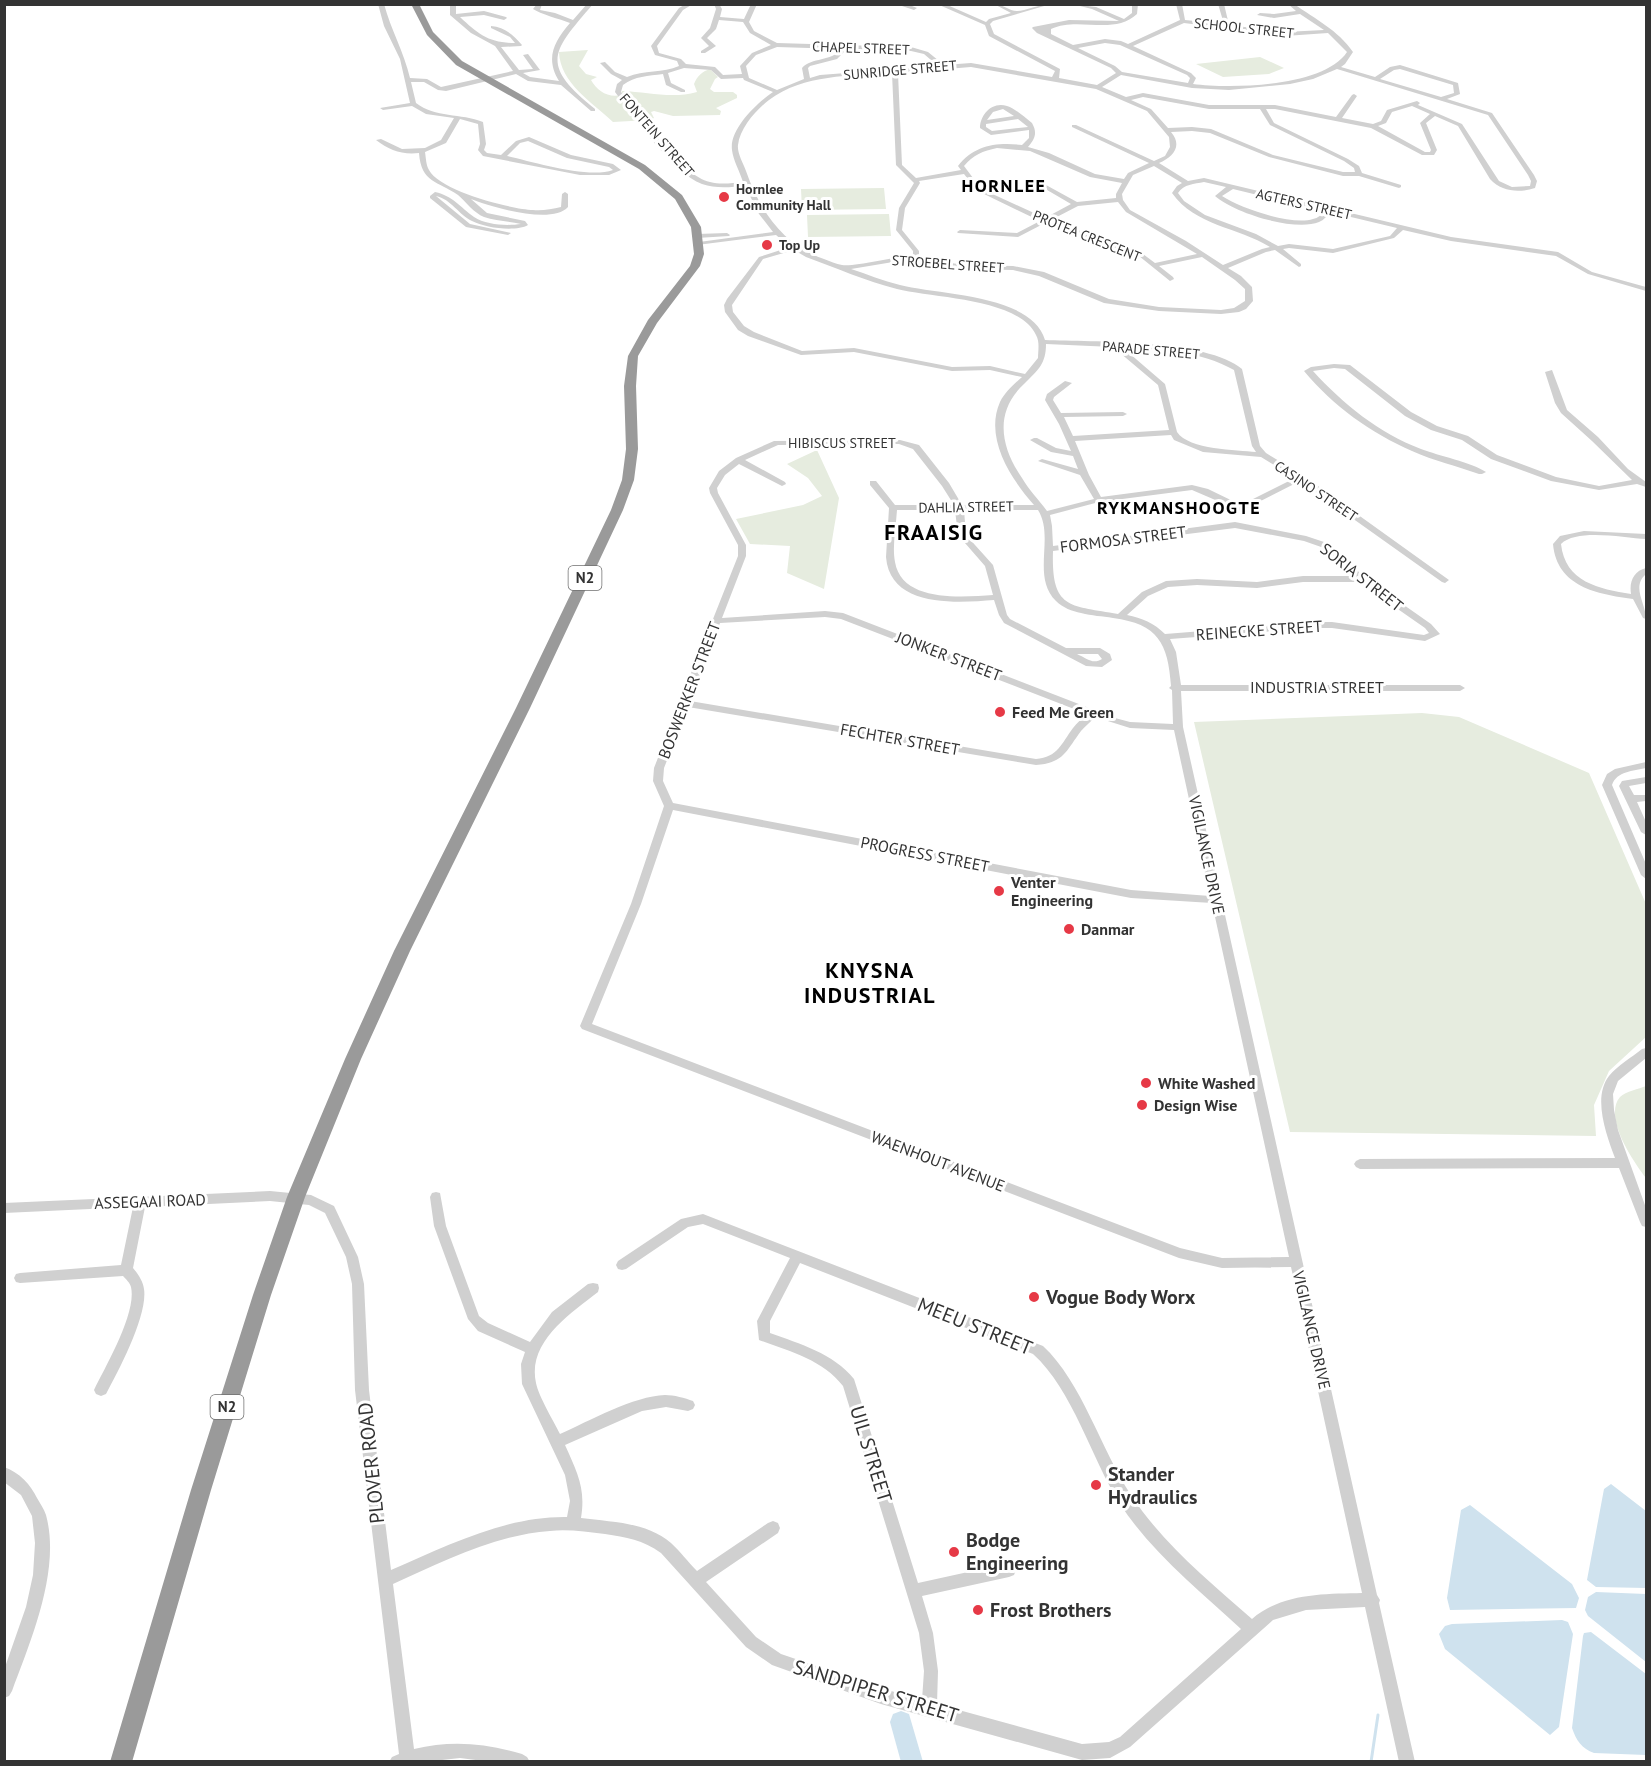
<svg xmlns="http://www.w3.org/2000/svg" width="1651" height="1766" viewBox="0 0 1651 1766" font-family="'PT Sans',sans-serif">
<style>
.green{fill:#e6ecdf}
.water{fill:#cfe2ee}
.lines{fill:none;stroke-linecap:round;stroke-linejoin:round}
.stream{stroke:#cfe2ee;stroke-width:3}
.river{fill:#cfe2ee;fill-rule:evenodd}
.minor{fill:#d0d0d0;fill-rule:evenodd}
.highway{fill:#9a9a9a;fill-rule:evenodd}
.poi-dot{fill:#e63946;stroke:#fff;stroke-width:2}
.labels{text-anchor:middle;stroke-width:6;stroke-linejoin:round;paint-order:stroke}
.far-street-label{font-size:14px;fill:#333;stroke:#fff}
.far-poi-label{font-size:14px;font-weight:bold;fill:#333;stroke:#fff;text-anchor:start}
.shield{fill:#fff;stroke:#707070;stroke-width:1.5}
.shield-label{font-size:15px;font-weight:bold;fill:#333}
.street-label{font-size:16px;fill:#333;stroke:#fff}
.poi-label{font-size:16px;font-weight:bold;fill:#333;stroke:#fff;text-anchor:start}
.far-district-label{font-size:18px;font-weight:bold;letter-spacing:1.5px;fill:#000;stroke:#fff}
.near-poi-label{font-size:20px;font-weight:bold;fill:#333;stroke:#fff;text-anchor:start}
.near-street-label{font-size:20px;fill:#333;stroke:#fff}
.district-label{font-size:22px;font-weight:bold;letter-spacing:1.5px;fill:#000;stroke:#fff}
</style>
<rect width="100%" height="100%" fill="#fff"/>
<path class="green" d="M588,50L579,66L586,74L597,77L591,80C597,91 608,98 621,95L622,91C648,92 672,99 697,92L694,84C697,76 703,71 710,69L718,77L715,79L710,89L714,92H733L737,95V98L716,108L721,111L720,115L673,116L654,111L651,112L654,118L649,120L613,122C592,102 560,83 559,52Z
M1260,57L1284,68L1269,74L1223,77L1196,64Z
M884,188L886,209L802,210L801,189Z
M889,214L891,236L808,237L807,215Z
M817,450L839,498L824,589L787,573L790,546L750,544L736,519L803,505L822,496L808,478L787,464Z
M1422,713L1459,717L1589,773L1646,904V1037L1609,1071L1594,1105L1596,1136L1290,1132L1194,722Z
M1646,1086V1178C1633,1161 1603,1117 1620,1097C1626,1091 1639,1089 1646,1086Z"/>
<path class="water" d="M1611,1484L1646,1511V1588L1596,1587L1587,1580L1604,1489Z
M1470,1505L1572,1584L1579,1598L1576,1608L1450,1610L1447,1598L1461,1510Z
M1596,1592L1646,1594V1662L1588,1616L1585,1610L1588,1597Z
M1562,1620L1568,1622L1573,1634L1559,1727L1550,1735L1445,1649L1439,1634L1445,1626L1452,1624Z
M1591,1632L1646,1674V1755L1594,1753C1582,1749 1576,1740 1572,1728L1583,1636L1584,1633Z"/>
<g class="lines">
<path class="stream" d="M1371,1762L1378,1715"/>
<path class="river" d="M901,1711L909,1714L923,1762H901L890,1722L893,1714Z"/>
<path class="minor" d="M378,4H384C391,30 404,52 410,78L427,79L441,87L513,71L495,46L471,33L450,15V4H456V14L484,11L506,17L507,18L504,20L484,15L460,17C478,34 489,43 515,43L510,37L491,28V26C504,27 514,35 522,45L521,46L501,47L519,70L533,69L523,55L528,54L540,70L523,73L530,77L559,81C545,58 554,42 570,23C560,19 540,14 533,9L537,4H542L540,10L555,13L573,20L587,4H593C552,52 539,64 595,109V111H591L561,85L528,81L516,74L446,91L438,90L424,82H411L416,103C435,118 461,113 483,122L486,144L484,150L487,153L501,155L516,141L529,137L571,155L613,164L621,170L609,175H580L483,156L478,150L480,144L478,124L460,119L446,143L425,152C426,158 426,165 429,170C440,191 510,209 533,210C542,211 552,209 561,207L562,194L565,192L568,194V207C552,225 491,207 471,199L487,213L525,221L528,225C516,232 485,228 472,221C459,215 451,199 436,196L470,224L511,233L508,235L466,227L430,198V196L435,192C453,196 460,207 474,217C486,225 507,226 521,224C509,221 495,221 484,217C474,213 466,202 458,195C438,181 421,183 419,153C402,155 389,150 376,140L381,139L402,149L425,148L441,140L454,118L426,114L412,106L383,110L380,108L410,103L400,59L384,26ZM528,141L567,158L609,167L613,170C588,179 534,162 507,156L520,143Z
M686,4H693L683,10L657,46L659,53L681,59L686,64L715,67L723,75L742,74L740,66L752,53L771,45L750,33L743,22L719,20L716,29L707,38L716,46L705,53H701V51L709,46L701,38L710,28L716,9L714,4H719L722,9L720,17L744,19L751,4H757L749,22L754,31L777,43L911,47L928,52L944,65L971,63L1052,77L1055,71L989,36L985,25L937,4H945L986,22L989,19L1011,13L994,4C1003,4 1009,11 1017,11C1025,11 1040,4 1051,4L993,21L990,24L994,34L1060,69L1059,78L1097,85L1116,73L1111,68L1037,33L1032,28L1033,27L1069,20L1119,21L1092,9L1072,4L1096,7L1124,19L1132,13V4H1138L1137,14C1114,36 1078,16 1051,29V34L1073,45L1105,39L1121,41L1128,44L1180,20L1176,4H1182L1185,20L1224,24L1218,4H1224L1229,25L1285,32L1324,30L1300,14L1274,18L1257,15L1260,13L1274,14L1296,11L1288,4H1294C1315,19 1338,30 1353,52L1345,64L1341,67L1375,77L1390,67L1400,65L1458,83L1460,94L1447,99L1492,113L1534,175L1537,181L1535,188C1519,193 1502,192 1490,179L1458,126L1435,116L1426,123L1437,150L1434,155H1422L1371,128L1275,109H1266L1274,123L1348,159L1359,166L1362,173L1401,185V187L1399,188L1359,176H1343L1269,157L1210,133L1192,131L1171,132C1183,146 1173,157 1159,163L1188,181L1204,178L1451,237L1558,252L1592,272L1646,287V291L1588,274L1556,256L1451,241L1403,230L1394,238L1333,253L1289,248L1283,249L1301,264V266L1299,267L1275,250L1266,252L1228,268L1241,276L1252,287L1253,301L1246,309L1239,312L1221,314L1159,311L1104,303L1039,276L1013,270L964,269L905,260L851,269C867,274 883,281 900,285C938,295 1032,294 1045,340C1092,342 1207,339 1242,369L1260,446L1266,453L1304,476L1449,580L1445,583L1442,582L1300,481L1241,511L1192,490L1099,502L1050,515L1052,526L1053,546L1235,522L1306,536L1330,544L1364,577L1431,624L1440,634L1425,641L1332,628H1314L1170,639L1176,652L1181,685H1460L1465,688L1460,691H1181L1183,727L1377,1595L1380,1600L1379,1603L1415,1762H1399L1365,1607L1306,1610L1273,1620L1130,1747L1110,1758L1082,1760L881,1704L772,1665L746,1647L661,1553C643,1540 626,1537 605,1534C587,1532 568,1529 550,1531C494,1535 443,1562 393,1584L414,1749C451,1740 485,1743 522,1754L527,1757L530,1762H491L460,1758L424,1762H389L392,1757L399,1754L355,1390L352,1284L346,1257L325,1213L309,1205L270,1201L145,1207L133,1268C138,1274 143,1281 144,1289C148,1315 119,1370 106,1394L101,1396L96,1394L94,1390C105,1367 137,1313 131,1287C130,1283 126,1279 123,1276L20,1283L16,1282L14,1278L16,1274L20,1273L121,1265L133,1207L4,1213V1203L270,1191L311,1195L334,1206L358,1257L364,1284L369,1390L391,1570C447,1546 505,1516 567,1517L570,1501L565,1475L522,1384L521,1364L525,1352L478,1331L468,1319L434,1226L430,1197L432,1193L436,1192L440,1193L446,1226L479,1316L488,1323L530,1342L552,1312L588,1284L593,1283L598,1284L599,1288L598,1292C570,1314 527,1342 536,1383C539,1397 553,1420 560,1434C589,1421 634,1396 665,1395C674,1395 685,1398 693,1401L695,1405L693,1409L688,1411L666,1407L642,1411L565,1445C577,1472 586,1488 581,1518C611,1522 647,1522 671,1543C680,1551 688,1562 697,1571L768,1523L773,1521L778,1523L780,1528L778,1533L706,1582L756,1637L781,1654L881,1688L922,1700L924,1671L919,1633L843,1386C823,1360 789,1351 759,1340L757,1321L790,1258L703,1224L688,1227L626,1269L622,1270L618,1269L616,1265L618,1261L681,1219L703,1214L1043,1346C1082,1382 1101,1450 1131,1495C1163,1544 1209,1581 1252,1619C1282,1593 1324,1594 1362,1593L1291,1267L1222,1268L1179,1258L582,1029L580,1026L631,904L664,806L653,781L654,768L711,622L710,621L713,619L738,556V545L710,493L709,488L719,471L736,458L774,441L900,440L919,445L949,483L962,505H1034C1011,479 984,438 1000,402C1005,392 1013,385 1022,377L990,370L952,371L854,352L801,355L748,336L738,330L725,312L724,305L727,299L759,257L790,247L776,235L697,245L696,244L699,242L773,232L759,214L745,186C731,187 716,189 702,184C673,173 634,117 615,92L617,84L622,80L611,74L600,63L605,62L615,72L627,77C644,70 663,73 679,66L677,61L655,55L651,46L679,8ZM1184,23L1285,36L1328,33L1347,52C1324,87 1232,89 1193,84L1196,78L1191,73L1133,46ZM1105,43L1120,45L1187,75L1190,78L1188,83L1122,72L1115,66L1078,48ZM777,47L841,49C831,62 812,57 802,68L804,79L777,90L749,78L746,66L756,55ZM847,49L911,51L924,54L938,66L820,75L810,78L808,68L810,66L837,59ZM971,67L1096,89L1147,111L1169,137L1170,147L1165,156L1154,161L1076,125H1072V127L1149,163L1128,173L1124,179L1095,174L1049,153L1028,147C1036,138 1037,132 1032,123C1024,117 1016,109 1007,106C992,101 980,115 980,128L991,135L1029,130V138L1022,145C997,142 974,145 958,166L961,170L916,178L902,165L898,73ZM684,68L711,70L721,79L743,78L744,80L773,92C758,102 729,129 732,150C733,160 740,172 743,182C732,183 721,185 710,182C682,176 639,115 621,92L623,85C635,76 648,76 663,74L666,85L681,92H685V90L671,83L668,73ZM1337,69L1488,115L1528,175L1531,181L1530,186L1512,187L1499,181L1462,124L1418,105L1420,103L1417,101L1387,110L1381,121L1373,124L1342,118L1357,96L1354,94L1352,95L1336,117L1275,105H1209L1143,93L1126,97L1102,87L1121,75L1192,88L1229,90L1290,84L1313,79ZM1400,69L1453,85L1454,93L1441,97L1380,79L1394,70ZM892,73L896,165L914,183L899,208L896,230L913,251V257L905,256C891,258 853,267 842,265C836,264 830,261 824,259C783,245 760,211 746,171C743,163 737,153 738,145C740,128 756,110 769,100C804,74 850,76 892,73ZM1143,97L1209,109H1260L1270,125L1344,161L1354,168L1355,172H1343L1273,155L1211,129L1192,127L1168,128L1151,109L1131,100ZM1412,106L1430,114L1420,123L1431,150L1430,152H1425L1378,126L1386,123L1392,112ZM1003,109L1014,116L987,120L993,112ZM1018,119L1028,127L992,131L986,127V124ZM997,148L1030,151L1090,177L1122,183L1116,194V198L1077,202L1046,185H1042V187L1071,204L1045,218L986,191L979,186L964,166C973,155 983,151 997,148ZM1154,166L1182,183L1177,186L1172,193C1195,226 1238,227 1270,247L1262,249L1223,265L1186,241L1130,210L1123,200L1122,194L1133,175ZM964,174L975,188L982,193L1040,221L1017,233L960,230L957,232L958,233L1018,237L1045,223L1139,256L1170,281L1174,279L1173,277L1159,266L1202,257L1235,280L1245,289V301L1234,308L1221,310L1159,307L1109,299L1044,272L1013,266L964,265L919,258V251L902,230L905,208L920,183L919,181ZM1204,182L1226,187L1215,196C1234,213 1295,232 1319,222C1324,220 1327,216 1330,212L1397,228L1390,236L1333,249L1289,244L1278,246L1256,234L1205,215L1184,201L1178,193C1184,184 1194,184 1204,182ZM1233,189L1324,211C1321,215 1318,218 1313,219C1292,226 1240,208 1222,196ZM1118,202L1126,212L1197,254L1155,263L1143,254L1051,220L1078,206ZM794,250L806,257C836,268 866,281 897,289C932,298 1019,298 1036,335C1040,342 1038,351 1038,358L1025,374L990,366L952,367L854,348L802,351L754,332L744,326L733,312L732,305L763,259ZM1046,344L1113,347L1158,385L1169,430L1073,436L1064,417L1123,416L1127,414L1123,412L1061,413L1053,400L1054,397L1072,383L1065,381L1047,394L1045,400L1059,424L1071,451L1056,448L1037,438H1034L1030,440L1051,452L1073,456L1078,469L1042,459L1038,461L1080,475L1094,499L1047,511C1039,500 1029,490 1022,478C1000,446 994,411 1025,383C1038,370 1046,364 1046,344ZM1122,347C1160,350 1201,351 1234,370L1252,446L1256,452C1237,450 1189,450 1177,432L1165,384ZM1171,435L1174,440L1203,452L1261,457L1295,478L1241,505L1208,489L1192,485L1101,497L1089,475L1075,441ZM899,444L913,449L942,486L954,505H895L876,481H870V485L889,508L886,557C890,608 957,603 994,600L999,615L1004,623L1086,666L1102,667L1112,660L1110,654L1100,648H1066L1010,619L1007,615L993,565L966,535L964,510H1038C1055,537 1031,576 1056,601C1063,608 1072,611 1081,613C1092,616 1102,616 1113,618C1158,624 1168,643 1171,686L1169,688L1172,690L1173,724L1130,722L1115,718L843,613L825,611L722,618L746,556V545L718,493L717,488L725,475L739,464L782,486L786,484L785,482L745,460L778,445ZM897,510H955L958,535L985,566L993,595C963,597 902,603 895,562C892,546 896,527 897,510ZM1235,528L1304,541L1324,548L1353,576H1303L1257,582L1197,579L1166,581L1142,592L1118,614C1070,605 1051,610 1053,551ZM1303,582H1359L1425,628L1429,633L1424,635L1332,622H1314L1165,634C1154,623 1142,618 1127,615L1148,596L1168,587L1197,585L1257,588ZM825,617L841,619L1087,714C1082,718 1077,723 1073,728C1061,744 1058,757 1036,759L690,701L720,623ZM1077,654H1098L1102,659C1093,665 1086,658 1077,654ZM688,707L1036,765C1064,763 1066,751 1081,731C1085,726 1091,722 1095,717L1130,728L1174,730L1210,896L1131,890L673,803L663,781L664,768ZM673,810L1131,898L1212,903L1289,1257L1222,1258L1180,1248L592,1024L641,904ZM800,1263L1033,1354C1073,1390 1091,1458 1120,1504C1152,1553 1199,1590 1241,1629L1120,1737L1109,1742L1082,1744L937,1704L938,1671L933,1633L922,1596L1009,1577L1014,1575L1016,1570L1014,1565L1009,1563L918,1583L854,1379C833,1353 800,1344 770,1333V1321Z
M896,4H907L917,8L914,10Z
M727,233L730,235L729,236L697,238L694,236L697,234Z
M1334,364L1350,365L1411,412L1437,426L1468,436L1497,455L1556,477L1599,486L1632,480L1592,441L1561,413L1555,403L1545,372L1552,370L1567,410L1598,437L1628,469L1646,482V487L1637,484L1599,490L1551,481L1491,459L1462,440L1431,430L1405,416L1345,369L1334,368L1313,371C1343,404 1379,433 1421,449C1439,456 1471,462 1486,472L1482,474H1479C1457,466 1434,461 1412,451C1371,433 1333,406 1304,371L1311,367Z
M1584,531L1646,534V539C1624,538 1577,528 1561,544C1565,582 1599,589 1631,594C1629,581 1634,571 1646,568V574C1631,587 1646,603 1646,619L1643,618L1633,599C1597,594 1557,587 1553,544L1560,536Z
M1646,762V768C1633,771 1617,771 1612,785L1646,864V879L1641,875L1602,785L1607,774L1615,769Z
M1646,777V783L1629,786L1634,795H1646V801L1637,802L1646,822V835L1641,832L1619,786L1622,781Z
M1646,1048V1058L1618,1081L1613,1094L1614,1110L1618,1130L1646,1208V1227L1642,1226L1640,1222L1619,1168L1360,1169L1356,1167L1354,1164L1356,1161L1360,1159L1615,1158C1607,1136 1592,1098 1609,1076C1618,1065 1631,1058 1642,1049Z
M4,1467C19,1472 31,1485 37,1498C40,1503 44,1509 46,1515C61,1570 31,1640 12,1691L9,1696L4,1698V1670L26,1607L33,1575L35,1543L32,1516L21,1495L4,1482Z"/>
<path class="highway" d="M411,4H419L433,32L462,61L645,165L682,195L701,227L704,254L700,266L657,323L638,356L636,386L638,449L634,480L623,510L530,708L410,951L361,1059L305,1197L271,1295L211,1490L132,1762H110L191,1490L253,1295L287,1197L345,1059L394,951L516,708L611,510L622,480L626,449L624,386L628,356L648,320L690,266L694,254L691,227L675,199L639,169L456,65L427,35Z"/>
</g>
<g class="poi-dot">
<circle cx="724" cy="197" r="6"/>
<circle cx="767" cy="245" r="6"/>
<circle cx="1000" cy="712" r="6"/>
<circle cx="999" cy="891" r="6"/>
<circle cx="1069" cy="929" r="6"/>
<circle cx="1146" cy="1083" r="6"/>
<circle cx="1142" cy="1105" r="6"/>
<circle cx="1034" cy="1297" r="6"/>
<circle cx="1096" cy="1485" r="6"/>
<circle cx="954" cy="1552" r="6"/>
<circle cx="978" cy="1610" r="6"/>
</g>
<g class="labels">
<g class="far-street-label">
<text transform="translate(1244 28) rotate(6)" y="5">SCHOOL STREET</text>
<text transform="translate(861 48) rotate(2)" y="5">CHAPEL STREET</text>
<text transform="translate(900 70) rotate(-5)" y="5">SUNRIDGE STREET</text>
<text transform="translate(657 135) rotate(49)" y="5">FONTEIN STREET</text>
<text transform="translate(1304 204) rotate(13)" y="5">AGTERS STREET</text>
<text transform="translate(1087 236) rotate(22)" y="5">PROTEA CRESCENT</text>
<text transform="translate(948 264) rotate(4)" y="5">STROEBEL STREET</text>
<text transform="translate(1151 350) rotate(5)" y="5">PARADE STREET</text>
<text x="842" y="448">HIBISCUS STREET</text>
<text transform="translate(1316 491) rotate(34)" y="5">CASINO STREET</text>
<text transform="translate(966 507) rotate(-1)" y="5">DAHLIA STREET</text>
</g>
<g class="far-poi-label">
<text x="736" y="194">Hornlee<tspan x="736" dy="16">Community Hall</tspan></text>
<text x="779" y="250">Top Up</text>
</g>
<g class="shield">
<rect x="568.5" y="566" width="33" height="24" rx="4.5"/>
<rect x="210.5" y="1395" width="33" height="24" rx="4.5"/>
</g>
<g class="shield-label">
<text x="585" y="583">N2</text>
<text x="227" y="1412">N2</text>
</g>
<g class="street-label">
<text transform="translate(1123 539) rotate(-7)" y="6">FORMOSA STREET</text>
<text transform="translate(1362 577) rotate(38)" y="6">SORIA STREET</text>
<text transform="translate(1259 630) rotate(-4)" y="6">REINECKE STREET</text>
<text transform="translate(949 656) rotate(21)" y="6">JONKER STREET</text>
<text x="1317" y="693">INDUSTRIA STREET</text>
<text transform="translate(689 690) rotate(-69)" y="6">BOSWERKER STREET</text>
<text transform="translate(900 739) rotate(10)" y="6">FECHTER STREET</text>
<text transform="translate(925 854) rotate(11)" y="6">PROGRESS STREET</text>
<text transform="translate(1207 855) rotate(78)" y="6">VIGILANCE DRIVE</text>
<text transform="translate(938 1161) rotate(21)" y="6">WAENHOUT AVENUE</text>
<text transform="translate(150 1201) rotate(-2)" y="6">ASSEGAAI ROAD</text>
<text transform="translate(1312 1330) rotate(77)" y="6">VIGILANCE DRIVE</text>
</g>
<g class="poi-label">
<text x="1012" y="718">Feed Me Green</text>
<text x="1011" y="888">Venter<tspan x="1011" dy="18">Engineering</tspan></text>
<text x="1081" y="935">Danmar</text>
<text x="1158" y="1089">White Washed</text>
<text x="1154" y="1111">Design Wise</text>
</g>
<g class="far-district-label">
<text x="1004" y="192">HORNLEE</text>
<text x="1179" y="514">RYKMANSHOOGTE</text>
</g>
<g class="near-poi-label">
<text x="1046" y="1304">Vogue Body Worx</text>
<text x="1108" y="1481">Stander<tspan x="1108" dy="23">Hydraulics</tspan></text>
<text x="966" y="1547">Bodge<tspan x="966" dy="23">Engineering</tspan></text>
<text x="990" y="1617">Frost Brothers</text>
</g>
<g class="near-street-label">
<text transform="translate(975 1326) rotate(22)" y="7">MEEU STREET</text>
<text transform="translate(871 1454) rotate(73)" y="7">UIL STREET</text>
<text transform="translate(371 1463) rotate(-96)" y="7">PLOVER ROAD</text>
<text transform="translate(876 1691) rotate(17)" y="7">SANDPIPER STREET</text>
</g>
<g class="district-label">
<text x="934" y="540">FRAAISIG</text>
<text x="870" y="978">KNYSNA<tspan x="870" dy="25">INDUSTRIAL</tspan></text>
</g>
</g>
<rect width="1651" height="1766" fill="none" stroke="#333333" stroke-width="12"/>
</svg>
